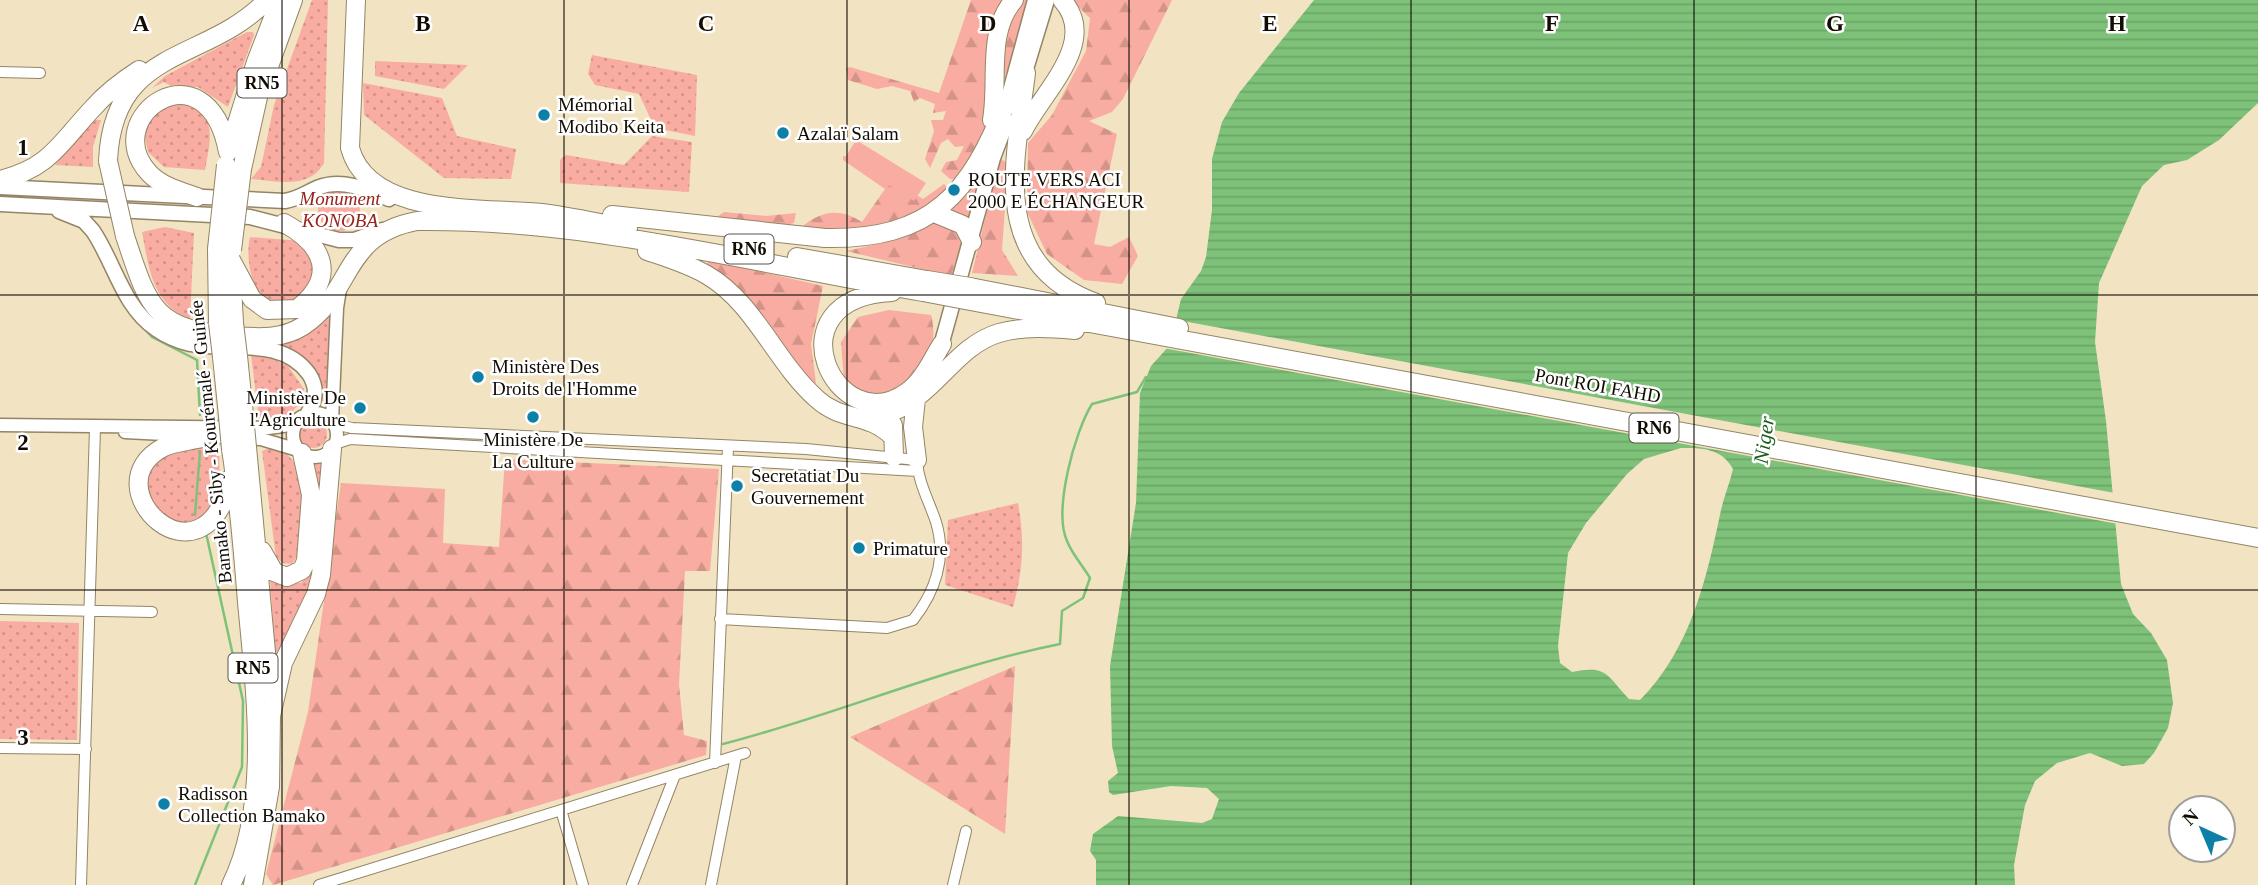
<svg xmlns="http://www.w3.org/2000/svg" width="2258" height="885" viewBox="0 0 2258 885" font-family="'Times New Roman',serif">
<style>
.grass{fill:url(#grass-dots)}
.forest{fill:url(#forest-firs)}
.garden{fill:#f9aca1}
.water{fill:url(#water-rules);fill-rule:evenodd}
.pier{fill:#f2e3c2}
.lines{fill:none;stroke-linecap:round;stroke-linejoin:round}
.stream{stroke:#7ec27a;stroke-width:2.5}
.street-casing{stroke:#938566;stroke-width:12}
.secondary-casing{stroke:#938566;stroke-width:15}
.primary-casing{stroke:#938566;stroke-width:17}
.highway-casing{stroke:#938566;stroke-width:20}
.street{stroke:#fff;stroke-width:10}
.secondary{stroke:#fff;stroke-width:12}
.primary{stroke:#fff;stroke-width:14}
.highway{stroke:#fff;stroke-width:18}
.highway-bridge-casing{stroke:#938566;stroke-width:20;stroke-linecap:butt}
.highway-bridge{stroke:#fff;stroke-width:18}
.grid{fill:none;stroke:#110b02;stroke-width:2;stroke-opacity:0.55}
.poi-dot{fill:#0d80a7;stroke:#fff;stroke-width:2.5}
.labels{text-anchor:middle;stroke-width:5;stroke-linejoin:round;paint-order:stroke}
.shield{fill:#fff;stroke:#58544e;stroke-width:2}
.shield-label{font-size:18px;font-weight:bold;fill:#110b02}
.poi-label{font-size:19px;fill:#110b02;stroke:#fff;text-anchor:start}
.park-label{font-size:19px;font-style:italic;fill:#96231d;stroke:#fff}
.street-label{font-size:19px;fill:#110b02;stroke:#fff}
.water-label{font-size:21px;font-style:italic;fill:#165b16;stroke:#fff}
.grid-label{font-size:23px;text-anchor:middle;font-weight:bold;fill:#110b02;stroke:#fff;stroke-width:5;stroke-linejoin:round;paint-order:stroke}
</style>
<defs>
<pattern id="grass-dots" width="8" height="8" patternUnits="userSpaceOnUse" patternTransform="scale(1.75)"><rect width="8" height="8" fill="#f9aca1"/><path d="M2 2h.1M6 6h.1" fill="none" stroke="#d49389" stroke-width="1.8" stroke-linecap="round"/></pattern>
<pattern id="forest-firs" width="22" height="20" patternUnits="userSpaceOnUse" patternTransform="scale(1.75)"><rect width="22" height="20" fill="#f9aca1"/><path d="M5 1l3.5 6h-7zM16 11l3.5 6h-7z" fill="#d49389"/></pattern>
<pattern id="water-rules" width="6" height="5" patternUnits="userSpaceOnUse" patternTransform="scale(1.75)"><rect width="6" height="5" fill="#7ec27a"/><path d="M0 2.5h6" fill="none" stroke="#6ca568"/></pattern>
</defs>
<rect width="100%" height="100%" fill="#f2e3c2"/>
<path class="grass" d="M312,0H328L324,163C309,190 276,181 251,179L261,167L274,105Z
M247,32H253L254,35L228,107L198,87L171,86L164,82L152,88L165,76Z
M592,55L697,75L695,136L655,128L639,94L595,85L588,74Z
M375,61L468,65L444,89L375,76Z
M363,83L442,98L457,136L516,149L511,179L444,178L364,115Z
M174,102C218,110 212,133 205,170L164,167L148,152L144,133L151,115Z
M94,120H101L93,147V167L55,165Z
M652,136L692,142L689,192L560,183V160L566,155L624,165Z
M318 210a21 21 0 1 1 42 0a21 21 0 1 1-42 0Z
M165,227L194,233L190,319C152,304 149,268 142,232Z
M250,237L302,241L311,250L314,282C308,287 301,297 293,300C254,317 244,261 250,237Z
M331,307L325,404L318,403L319,383L256,342Z
M260,354L288,366L304,389L303,400L288,416L259,419L251,355Z
M299 434a14 14 0 1 1 28 0a14 14 0 1 1-28 0Z
M219,445C219,461 221,480 217,495C201,550 127,510 150,470C154,464 160,458 165,453Z
M270,448L285,452L305,474L300,552L292,564L283,563L276,557L262,451Z
M312,463H323L319,568L276,666L270,578L283,583H301L307,576Z
M1018,503C1025,541 1023,570 1013,607L945,585L948,520Z
M0,621L79,623L77,740L0,739Z"/>
<path class="forest" d="M971,0H1033L983,135L957,180L950,179L941,171L946,162L957,160L964,146L955,147L948,139L941,143L930,168L925,159L934,131L931,120H943L946,111L933,113L935,104L920,98L914,102L910,91L892,86L877,89L848,80L846,68L850,67L939,93Z
M1071,0H1172L1123,99L1112,112L1089,121L1117,134L1094,244L1110,247L1129,237L1138,256L1122,284L1084,280L1047,254L1027,212L1028,143L1052,115L1086,51L1090,18Z
M843,156L858,158L923,199L944,184L949,189L941,199L883,230L809,235L803,226C822,210 841,208 862,222L885,189L843,160Z
M1000,158L1008,164L1002,250L1018,276L972,273Z
M978,179L967,227L951,276L846,251C906,240 933,220 978,179Z
M724,212L766,216L796,213L794,223L780,227L720,221L717,217Z
M710,260L823,286L811,344L816,383L809,385L702,269Z
M889,310L931,315C937,336 932,365 914,381C904,390 885,393 872,395L844,382L841,342L858,317Z
M505,459L719,469L710,571H685L679,684L684,735L707,741L706,755L273,885L266,874L308,712L341,483L445,489L443,543L499,547Z
M1015,666L1005,834L850,737Z"/>
<path class="garden" d="M856,140L926,183L914,201L845,158Z"/>
<path class="water" d="M1314,0H2258V103L2219,140L2187,160L2164,165L2142,186L2099,283L2095,342L2106,421L2121,584L2133,614L2151,633L2167,660L2173,703L2168,728L2154,753L2144,764L2122,766L2090,753L2057,763L2035,781L2025,805L2014,865L2015,885H1096V860L1090,851L1093,834L1118,816L1202,823L1212,819L1219,799L1207,788L1171,786L1113,795L1109,792L1108,781L1118,773L1112,746L1110,666L1136,503L1140,393L1151,366L1170,345L1181,299L1201,271L1206,257L1212,210V159L1222,122L1239,93ZM1681,448C1703,448 1721,448 1733,469C1730,483 1724,496 1721,510C1707,577 1691,649 1640,700L1629,699C1606,675 1608,665 1572,672L1560,663L1558,646L1568,553L1586,523L1627,474L1644,459Z"/>
<path class="pier" d="M1172,319L2115,493L2118,524L1163,348Z"/>
<g class="lines">
<path class="stream" d="M133,316L152,337L197,360L200,415
M195,515L200,452
M723,744C836,715 945,667 1060,644L1062,611L1083,598L1090,578C1083,566 1072,554 1067,541C1053,510 1075,431 1092,404L1137,392L1146,377
M195,885L242,767L243,701L206,533"/>
<defs>
<path id="street" d="M0,72L40,73
M334,424L352,428L806,449L917,460C918,482 929,501 936,522C947,558 935,592 913,620L887,628L720,619
M335,444L350,439L918,471
M0,609L152,612
M0,748L86,749
M715,763L728,447
M561,810L583,885
M81,885L95,428
M319,885L745,753
M632,885L675,775
M711,885L736,756
M953,885L966,831"/>
<path id="secondary" d="M293 435a22 22 0 1 1 44 0a22 22 0 1 1-44 0Z
M332,421L337,308L340,289
M0,425L268,428L290,425L301,417
M125,432L261,439L298,450"/>
<path id="primary" d="M1022,82L1047,0
M1005,110L1035,0
M0,187L285,201C298,199 306,193 317,188C342,178 366,189 389,199
M0,204L250,217L339,240H354L382,230
M59,211L84,221L93,231C114,262 123,307 156,329C166,336 177,341 190,344C229,352 282,336 309,374C318,388 316,400 308,413
M939,353L993,158L1007,121"/>
<path id="highway" d="M356,0L350,148C369,218 485,207 542,213C571,217 599,223 628,228
M1026,73C1015,163 988,263 1096,303
M992,120C999,80 986,32 1014,0
M1023,131C1042,92 1100,42 1062,0
M229,149L256,62L280,0
M108,161C113,45 206,64 267,0
M242,169L258,97L293,0
M0,180C50,168 60,143 93,108C106,93 122,81 139,70
M197,197C180,191 161,186 149,173C97,117 207,41 228,152
M934,213L963,225L972,242
M612,215L825,238C932,240 970,194 1007,100
M125,236C149,309 154,330 236,336C259,338 283,339 303,326C354,293 341,235 417,221C588,219 756,264 923,292
M217,249L218,323
M647,251C668,258 688,264 707,275C755,303 776,363 817,399C842,422 867,412 892,436
M797,257L927,280
M231,260L252,299L267,310L297,309C338,277 324,245 284,223
M231,267L234,323
M970,287L1179,328
M892,292C768,298 836,443 907,392C923,381 931,361 942,344
M965,300L2258,538
M238,356L244,415
M222,357L228,416
M916,399L913,427L917,460
M866,419C931,411 948,348 999,333C1023,326 1051,328 1075,330
M893,425L894,457
M201,438C190,441 175,442 164,447C88,486 204,597 231,478
M247,447L270,695
M262,551L274,572L287,577L302,570L306,561L311,495L302,453
M231,885C271,804 255,690 247,602C243,551 239,499 231,449
M253,885L270,787L271,716L283,663L316,594L321,575L332,449"/>
</defs>
<use href="#street" class="street-casing"/>
<use href="#secondary" class="secondary-casing"/>
<use href="#primary" class="primary-casing"/>
<use href="#highway" class="highway-casing"/>
<use href="#street" class="street"/>
<use href="#secondary" class="secondary"/>
<use href="#primary" class="primary"/>
<use href="#highway" class="highway"/>
<defs>
<path id="highway-bridge" d="M108,161L125,236
M217,249L226,165
M232,250L242,169
M927,280L970,287
M923,292L965,300
M218,323L222,357
M234,323L238,356
M244,415L247,447
M228,416L231,449"/>
</defs>
<use href="#highway-bridge" class="highway-bridge-casing"/>
<use href="#highway-bridge" class="highway-bridge"/>
</g>
<path class="grid" d="M282,0V885M564,0V885M847,0V885M1129,0V885M1411,0V885M1694,0V885M1976,0V885M0,295H2258M0,590H2258"/>
<g class="poi-dot">
<circle cx="544" cy="115" r="7"/>
<circle cx="783" cy="133" r="7"/>
<circle cx="954" cy="190" r="7"/>
<circle cx="478" cy="377" r="7"/>
<circle cx="360" cy="408" r="7"/>
<circle cx="533" cy="417" r="7"/>
<circle cx="737" cy="486" r="7"/>
<circle cx="859" cy="548" r="7"/>
<circle cx="164" cy="804" r="7"/>
</g>
<g class="labels">
<g class="shield">
<rect x="237.5" y="68.5" width="49" height="29" rx="5"/>
<rect x="724.5" y="234.5" width="49" height="29" rx="5"/>
<rect x="1629.5" y="413.5" width="49" height="29" rx="5"/>
<rect x="228.5" y="653.5" width="49" height="29" rx="5"/>
</g>
<g class="shield-label">
<text x="262" y="89">RN5</text>
<text x="749" y="255">RN6</text>
<text x="1654" y="434">RN6</text>
<text x="253" y="674">RN5</text>
</g>
<g class="poi-label">
<text x="558" y="111">Mémorial<tspan x="558" dy="22">Modibo Keita</tspan></text>
<text x="797" y="140">Azalaï Salam</text>
<text x="968" y="186">ROUTE VERS ACI<tspan x="968" dy="22">2000 E ÉCHANGEUR</tspan></text>
<text x="492" y="373">Ministère Des<tspan x="492" dy="22">Droits de l'Homme</tspan></text>
<text x="346" y="404" text-anchor="end">Ministère De<tspan x="346" dy="22">l'Agriculture</tspan></text>
<text x="533" y="446" text-anchor="middle">Ministère De<tspan x="533" dy="22">La Culture</tspan></text>
<text x="751" y="482">Secretatiat Du<tspan x="751" dy="22">Gouvernement</tspan></text>
<text x="873" y="555">Primature</text>
<text x="178" y="800">Radisson<tspan x="178" dy="22">Collection Bamako</tspan></text>
</g>
<g class="park-label">
<text x="340" y="205">Monument<tspan x="340" dy="22">KONOBA</tspan></text>
</g>
<g class="street-label">
<text transform="translate(1598 385) rotate(10)" y="7">Pont ROI FAHD</text>
<text transform="translate(210 442) rotate(-96)" y="7">Bamako - Siby - Kourémalé - Guinée</text>
</g>
<g class="water-label">
<text transform="translate(1764 440) rotate(-82)" y="7">Niger</text>
</g>
</g>
<g class="grid-label">
<text x="141" y="31">A</text>
<text x="423" y="31">B</text>
<text x="706" y="31">C</text>
<text x="988" y="31">D</text>
<text x="1270" y="31">E</text>
<text x="1552" y="31">F</text>
<text x="1835" y="31">G</text>
<text x="2117" y="31">H</text>
<text x="23" y="155">1</text>
<text x="23" y="450">2</text>
<text x="23" y="745">3</text>
</g>
<g transform="translate(2202 829) rotate(316)"><circle r="33" fill="#ffffff" stroke="#a09d9a" stroke-width="2"/>
<path d="M0-5L12 26L0 18L-12 26Z" fill="#0d80a7"/>
<text y="-10" font-size="19" font-weight="bold" text-anchor="middle" fill="#110b02">N</text>
</g>
</svg>
